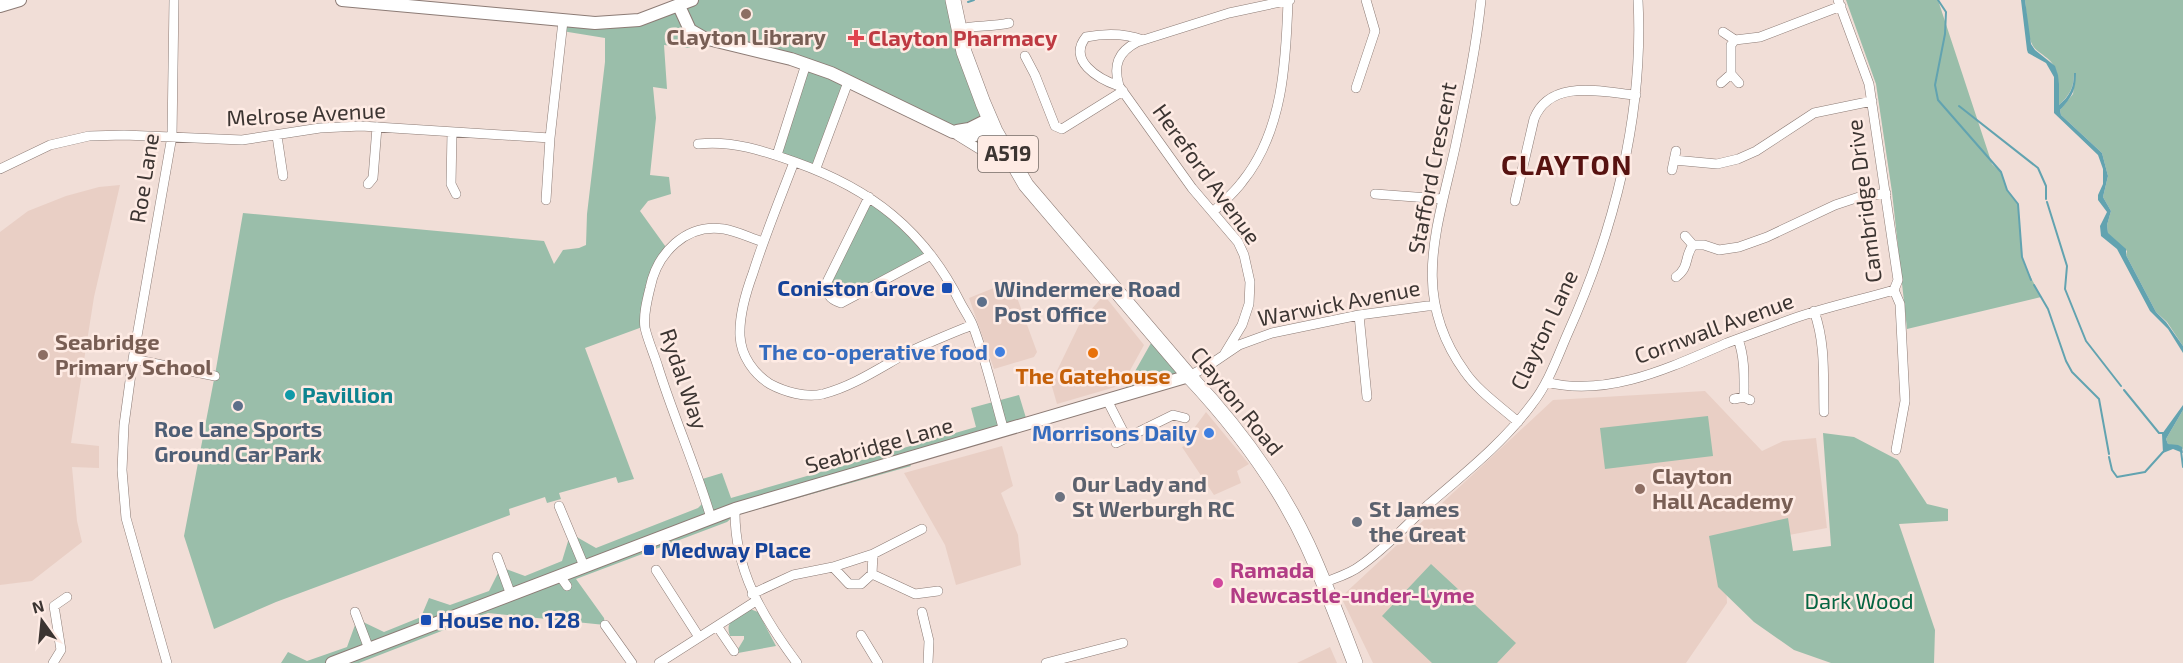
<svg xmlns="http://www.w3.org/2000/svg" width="2183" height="663" viewBox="0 0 2183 663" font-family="'Exo 2',sans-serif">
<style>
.built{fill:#e9cfc5}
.green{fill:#9abeaa}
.water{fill:#62a3b0}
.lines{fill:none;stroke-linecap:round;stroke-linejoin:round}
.stream{stroke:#62a3b0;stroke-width:2}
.minor-casing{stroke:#8c7b75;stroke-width:10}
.tertiary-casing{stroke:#8c7b75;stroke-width:14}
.primary-casing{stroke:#8c7b75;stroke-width:16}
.minor{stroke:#fff;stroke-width:9}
.tertiary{stroke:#fff;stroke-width:12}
.primary{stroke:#fff;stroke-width:15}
.education-dot{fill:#8d6e63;stroke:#feebe4;stroke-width:2}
.health-dot{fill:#e0444e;stroke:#feebe4;stroke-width:2}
.transit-dot{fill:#1a4fb4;stroke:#feebe4;stroke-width:2}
.service-dot{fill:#5c6f8a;stroke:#feebe4;stroke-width:2}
.shop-dot{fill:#3f7fe0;stroke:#feebe4;stroke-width:2}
.food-dot{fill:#e8710a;stroke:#feebe4;stroke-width:2}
.culture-dot{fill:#0f9aa8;stroke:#feebe4;stroke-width:2}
.worship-dot{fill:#6b7280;stroke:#feebe4;stroke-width:2}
.hotel-dot{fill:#d1479c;stroke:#feebe4;stroke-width:2}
.labels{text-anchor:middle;stroke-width:5;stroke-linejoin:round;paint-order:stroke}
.shield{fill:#feebe4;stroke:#766c67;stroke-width:1.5}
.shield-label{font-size:21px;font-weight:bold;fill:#3c3532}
.education-label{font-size:22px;font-weight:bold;fill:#785e54;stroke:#feebe4;text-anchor:start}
.health-label{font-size:22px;font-weight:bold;fill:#be3a42;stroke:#feebe4;text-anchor:start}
.street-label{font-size:22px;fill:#3c3532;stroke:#feebe4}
.transit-label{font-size:22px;font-weight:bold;fill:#164399;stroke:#feebe4;text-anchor:start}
.service-label{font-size:22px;font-weight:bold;fill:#4e5e75;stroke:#feebe4;text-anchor:start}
.shop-label{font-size:22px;font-weight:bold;fill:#366cbe;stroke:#feebe4;text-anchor:end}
.food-label{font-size:22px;font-weight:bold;fill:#c56008;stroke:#feebe4}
.culture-label{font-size:22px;font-weight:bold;fill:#0d838f;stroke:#feebe4;text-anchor:start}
.worship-label{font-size:22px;font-weight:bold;fill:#5b616d;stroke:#feebe4;text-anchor:start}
.hotel-label{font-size:22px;font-weight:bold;fill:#b23c85;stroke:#feebe4;text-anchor:start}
.park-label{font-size:22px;fill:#056542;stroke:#feebe4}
.district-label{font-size:28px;font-weight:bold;letter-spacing:1.5px;fill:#571210;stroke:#feebe4}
</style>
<rect width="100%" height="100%" fill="#f1ded7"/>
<path class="built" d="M120,185L94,297L71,443L99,446V468L72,467L77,521L82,542L32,581L0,585V232L28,211L66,196L99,187Z
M1011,281L1037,352L1034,357L994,369L969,298Z
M1104,295L1144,345L1122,385L1057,404L1051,383L1081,321Z
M1705,391L1762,451L1783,441L1816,438L1827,528L1724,547L1727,603L1686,663H1373L1341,597L1553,400Z
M1206,412L1249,464L1237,471L1241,483L1214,495L1182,447L1192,442L1195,427Z
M1002,446L1013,486L1001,493L1018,535L1021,565L956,585L945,545L904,473Z
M1330,647L1337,663H1297Z"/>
<path class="green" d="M692,0H953L1008,153L997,160L848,83L816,168L777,155L806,64L694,34L690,48L664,45L667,89L653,87L656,118L650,175L669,177L671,194L648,201L640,211L668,250L658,263L645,326L585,348L634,479L618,483L616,477L559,493L561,499L547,503L545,497L509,509L510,515L276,602L214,629L184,536L216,369L243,213L544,241L554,264L563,250L579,248L586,245L587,214L605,62V38L562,31L563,21L618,23Z
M1846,0H1938L1992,164L2001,172L2007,190L2018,204L2022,257L2025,266L2041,297L1907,329L1892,192L1876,84Z
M2025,0H2183V346L2167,322L2156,312L2126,255L2127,251L2108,234L2107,225L2111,211L2103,197L2108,176L2102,153L2061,115L2060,110L2073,94L2076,73H2074C2074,88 2069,96 2058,106C2058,89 2062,70 2047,58C2041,53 2034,50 2031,42C2026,29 2027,13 2025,0Z
M869,197L931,255L853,298L831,300L827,282Z
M1155,336L1189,376L1121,396Z
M1019,395L1026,418L907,459L911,466L734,516L727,522L576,579L604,618L605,625L488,613L359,663H281L288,652L307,661L347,647L355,625L361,621L384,632L421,617L429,598L450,605L489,591L501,567L525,576L562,561L569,538L575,536L596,548L698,508L706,500L699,480L722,473L731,498L976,427L971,408Z
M2183,410V449L2168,444L2166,439Z
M1708,416L1713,456L1605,469L1600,428Z
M1823,433L1854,437L1898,460L1927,504L1948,509V521L1899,524L1935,630L1934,663H1831L1794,650L1754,622L1718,587L1709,536L1788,518L1793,551L1831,546Z
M1431,564L1516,643L1497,663H1432L1382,616Z
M750,609L758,612L776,646L738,653V649L744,639V636H730C724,620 738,616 750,609Z"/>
<path class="water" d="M2021,0H2025L2031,44L2035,50L2055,66L2058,75L2059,84V105C2070,96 2074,87 2074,73H2076C2076,90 2072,97 2060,110L2061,115L2102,153L2108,176L2103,197L2111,211L2107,225L2108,233L2126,249V255L2156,312L2166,322L2183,346V353L2168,329L2150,311L2117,249L2101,236L2100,226L2107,212L2098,200V195L2103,184V169L2098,155L2054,113V77L2046,63L2028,53L2027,50Z
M2183,405V410L2166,439L2168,444L2178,445L2182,447L2183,453L2173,449L2163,453L2162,434Z"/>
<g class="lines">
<path class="stream" d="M1938,0L1946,12L1945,34L1935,85L1938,100L2001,172L2007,190L2018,204L2022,257L2031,280
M968,2L974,0
M1959,106L2038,168L2046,186V199
M2047,202L2067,266L2065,289L2086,341L2121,386
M2034,285L2048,309L2066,361L2072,372L2099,399L2109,454
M2124,390L2159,433H2164
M2181,451L2183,467
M2109,457L2112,470L2117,477L2145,472L2163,452"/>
<defs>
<path id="minor" d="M1481,0C1476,50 1465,100 1455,148C1437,230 1410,296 1465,372C1478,391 1500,406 1518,422
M1838,0L1869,84L1898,280L1894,290L1900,304L1905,401L1896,450
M959,29C976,25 991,27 1009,23
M1723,32L1735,40L1760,37L1841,6
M1735,40L1731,45V74L1739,83
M1025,56L1035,75L1055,126L1062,129L1123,91
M1721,83L1731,74
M1119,86C1098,79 1067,60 1086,37C1106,33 1124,33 1143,40
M1356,88L1375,31L1366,0
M452,132L451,184L456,194
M277,136L283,176
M958,136L997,160
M698,144C732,140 764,151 795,162C871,189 924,230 960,302C964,310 970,318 973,326C986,360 994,396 1004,431
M777,155L806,64
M1674,160L1717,164L1738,159L1756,151L1814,113L1872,101
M794,162C780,199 765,235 753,273C746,292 739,315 740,336C741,356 754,374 770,384C785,392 806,398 823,394C853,386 878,369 905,354C927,343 950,334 972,325
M816,168L848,82
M0,169L50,145L89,136L124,135L242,140L320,128L361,126L550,138
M1672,170L1676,151
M368,184L373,178L377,127
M1375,194L1442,199
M869,197L827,282C826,294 829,299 841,303L931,255
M546,200L550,138L563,21
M1515,201L1534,119C1550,78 1602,92 1636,95
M1213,212C1223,202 1234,193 1242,182C1283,132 1286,62 1288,1
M1685,236L1693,245H1704L1719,250L1739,247L1767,237L1835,205L1859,197L1886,193
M1676,277C1690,267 1684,257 1693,245
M1814,311C1826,344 1823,378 1824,412
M1359,315L1367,397
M1738,339C1745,358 1744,377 1744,397
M1225,353L1242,325L1249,304L1250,282L1244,255L1238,242L1192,188L1119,86C1113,65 1118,52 1137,42L1229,13L1290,0
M133,359L215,376
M1189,376L1208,366L1239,345L1272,333L1359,315L1435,305
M1546,382C1608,398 1671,367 1727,343C1749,335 1770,327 1792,319C1826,307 1860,300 1894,290
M1734,399L1744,397L1750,400
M1107,400L1126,437
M1116,443L1173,415L1185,418
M559,506L584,566
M735,509C734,570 762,616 797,663
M711,518C696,467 674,418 658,367C654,354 648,341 645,328C643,316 647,300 650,288C657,253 686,223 724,229C737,231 750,238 763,242
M497,557L511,595
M833,567L849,584H861L872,574L873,554
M656,570L699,637
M872,574L915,594L938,591
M560,576L567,586
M1323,583C1335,578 1350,574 1360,566C1385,549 1406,525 1428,505C1465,473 1503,443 1532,404C1548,384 1557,358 1567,335C1614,231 1644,115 1638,0
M752,594L793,575L833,567L873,554L922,529
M355,612L369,649
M922,612L929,641L928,663
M605,625L632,663
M717,626L734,651
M861,635L878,663
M53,663L61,650L54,606L67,597
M167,663L126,518L122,470L124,425L133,359L172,136L174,0
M659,663L756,601
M1046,663L1123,643"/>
<path id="tertiary" d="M342,0L595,23L639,20L692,0
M0,6L20,0
M679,6L690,30L704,38L791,59L831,73L953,132L971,136L995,131
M957,131L969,129L989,119
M332,663L735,509L1189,376"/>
<path id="primary" d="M953,0L964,52L983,103L995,131L1026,185L1189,376C1235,425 1278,482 1307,544C1325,583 1340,623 1355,663"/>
</defs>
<use href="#minor" class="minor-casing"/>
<use href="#tertiary" class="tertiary-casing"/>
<use href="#primary" class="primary-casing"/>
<use href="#minor" class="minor"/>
<use href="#tertiary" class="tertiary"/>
<use href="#primary" class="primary"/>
</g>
<g class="education-dot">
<circle cx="746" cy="14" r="6"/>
<circle cx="43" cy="355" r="6"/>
<circle cx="1640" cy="489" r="6"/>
</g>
<path class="health-dot" d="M853 29h6v6h6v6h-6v6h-6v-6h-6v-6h6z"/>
<g class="transit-dot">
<rect x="941" y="282" width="12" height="12" rx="3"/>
<rect x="643" y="544" width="12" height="12" rx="3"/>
<rect x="420" y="614" width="12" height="12" rx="3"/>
</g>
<g class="service-dot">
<circle cx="982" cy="302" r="6"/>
<circle cx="238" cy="406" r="6"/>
</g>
<g class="shop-dot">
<circle cx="1000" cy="352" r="6"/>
<circle cx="1209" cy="433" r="6"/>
</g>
<circle class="food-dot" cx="1093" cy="353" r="6"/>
<circle class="culture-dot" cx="290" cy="395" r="6"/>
<g class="worship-dot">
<circle cx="1060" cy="497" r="6"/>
<circle cx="1357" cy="522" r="6"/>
</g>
<circle class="hotel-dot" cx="1218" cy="583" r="6"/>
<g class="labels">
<rect class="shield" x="978" y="136" width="60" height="36" rx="4.5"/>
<g class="shield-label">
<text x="1008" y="161">A519</text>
</g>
<g class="education-label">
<text x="746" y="45" text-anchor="middle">Clayton Library</text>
<text x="55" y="350">Seabridge<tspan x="55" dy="25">Primary School</tspan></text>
<text x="1652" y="484">Clayton<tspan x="1652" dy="25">Hall Academy</tspan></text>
</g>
<g class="health-label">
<text x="868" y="46">Clayton Pharmacy</text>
</g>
<g class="street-label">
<text transform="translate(306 114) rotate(-3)" y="8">Melrose Avenue</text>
<text transform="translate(1432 168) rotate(-79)" y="8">Stafford Crescent</text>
<text transform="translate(1207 174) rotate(54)" y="8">Hereford Avenue</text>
<text transform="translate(144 178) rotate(-81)" y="8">Roe Lane</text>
<text transform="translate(1864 201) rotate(-97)" y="8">Cambridge Drive</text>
<text transform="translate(1339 303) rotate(-11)" y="8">Warwick Avenue</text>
<text transform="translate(1714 328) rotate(-20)" y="8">Cornwall Avenue</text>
<text transform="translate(1544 330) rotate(-65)" y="8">Clayton Lane</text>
<text transform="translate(684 379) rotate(71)" y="8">Rydal Way</text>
<text transform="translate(1237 401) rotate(51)" y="8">Clayton Road</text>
<text transform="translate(879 445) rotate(-16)" y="8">Seabridge Lane</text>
</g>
<g class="transit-label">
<text x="935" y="296" text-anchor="end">Coniston Grove</text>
<text x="661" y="558">Medway Place</text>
<text x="438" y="628">House no. 128</text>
</g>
<g class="service-label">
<text x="994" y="297">Windermere Road<tspan x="994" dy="25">Post Office</tspan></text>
<text x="238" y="437" text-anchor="middle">Roe Lane Sports<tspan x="238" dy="25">Ground Car Park</tspan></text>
</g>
<g class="shop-label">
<text x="988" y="360">The co-operative food</text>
<text x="1197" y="441">Morrisons Daily</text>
</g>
<g class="food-label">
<text x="1093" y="384">The Gatehouse</text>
</g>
<g class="culture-label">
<text x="302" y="403">Pavillion</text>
</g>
<g class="worship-label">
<text x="1072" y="492">Our Lady and<tspan x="1072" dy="25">St Werburgh RC</tspan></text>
<text x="1369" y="517">St James<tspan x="1369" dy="25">the Great</tspan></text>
</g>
<g class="hotel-label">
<text x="1230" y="578">Ramada<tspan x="1230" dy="25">Newcastle-under-Lyme</tspan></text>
</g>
<g class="park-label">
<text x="1859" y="609">Dark Wood</text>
</g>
<g class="district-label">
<text x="1567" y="175">CLAYTON</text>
</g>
</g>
<g transform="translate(42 621) rotate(345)" stroke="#feebe4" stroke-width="4.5" paint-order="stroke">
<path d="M0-4.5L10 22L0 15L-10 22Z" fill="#3c3532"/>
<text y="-9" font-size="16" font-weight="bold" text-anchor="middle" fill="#3c3532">N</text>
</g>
</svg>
